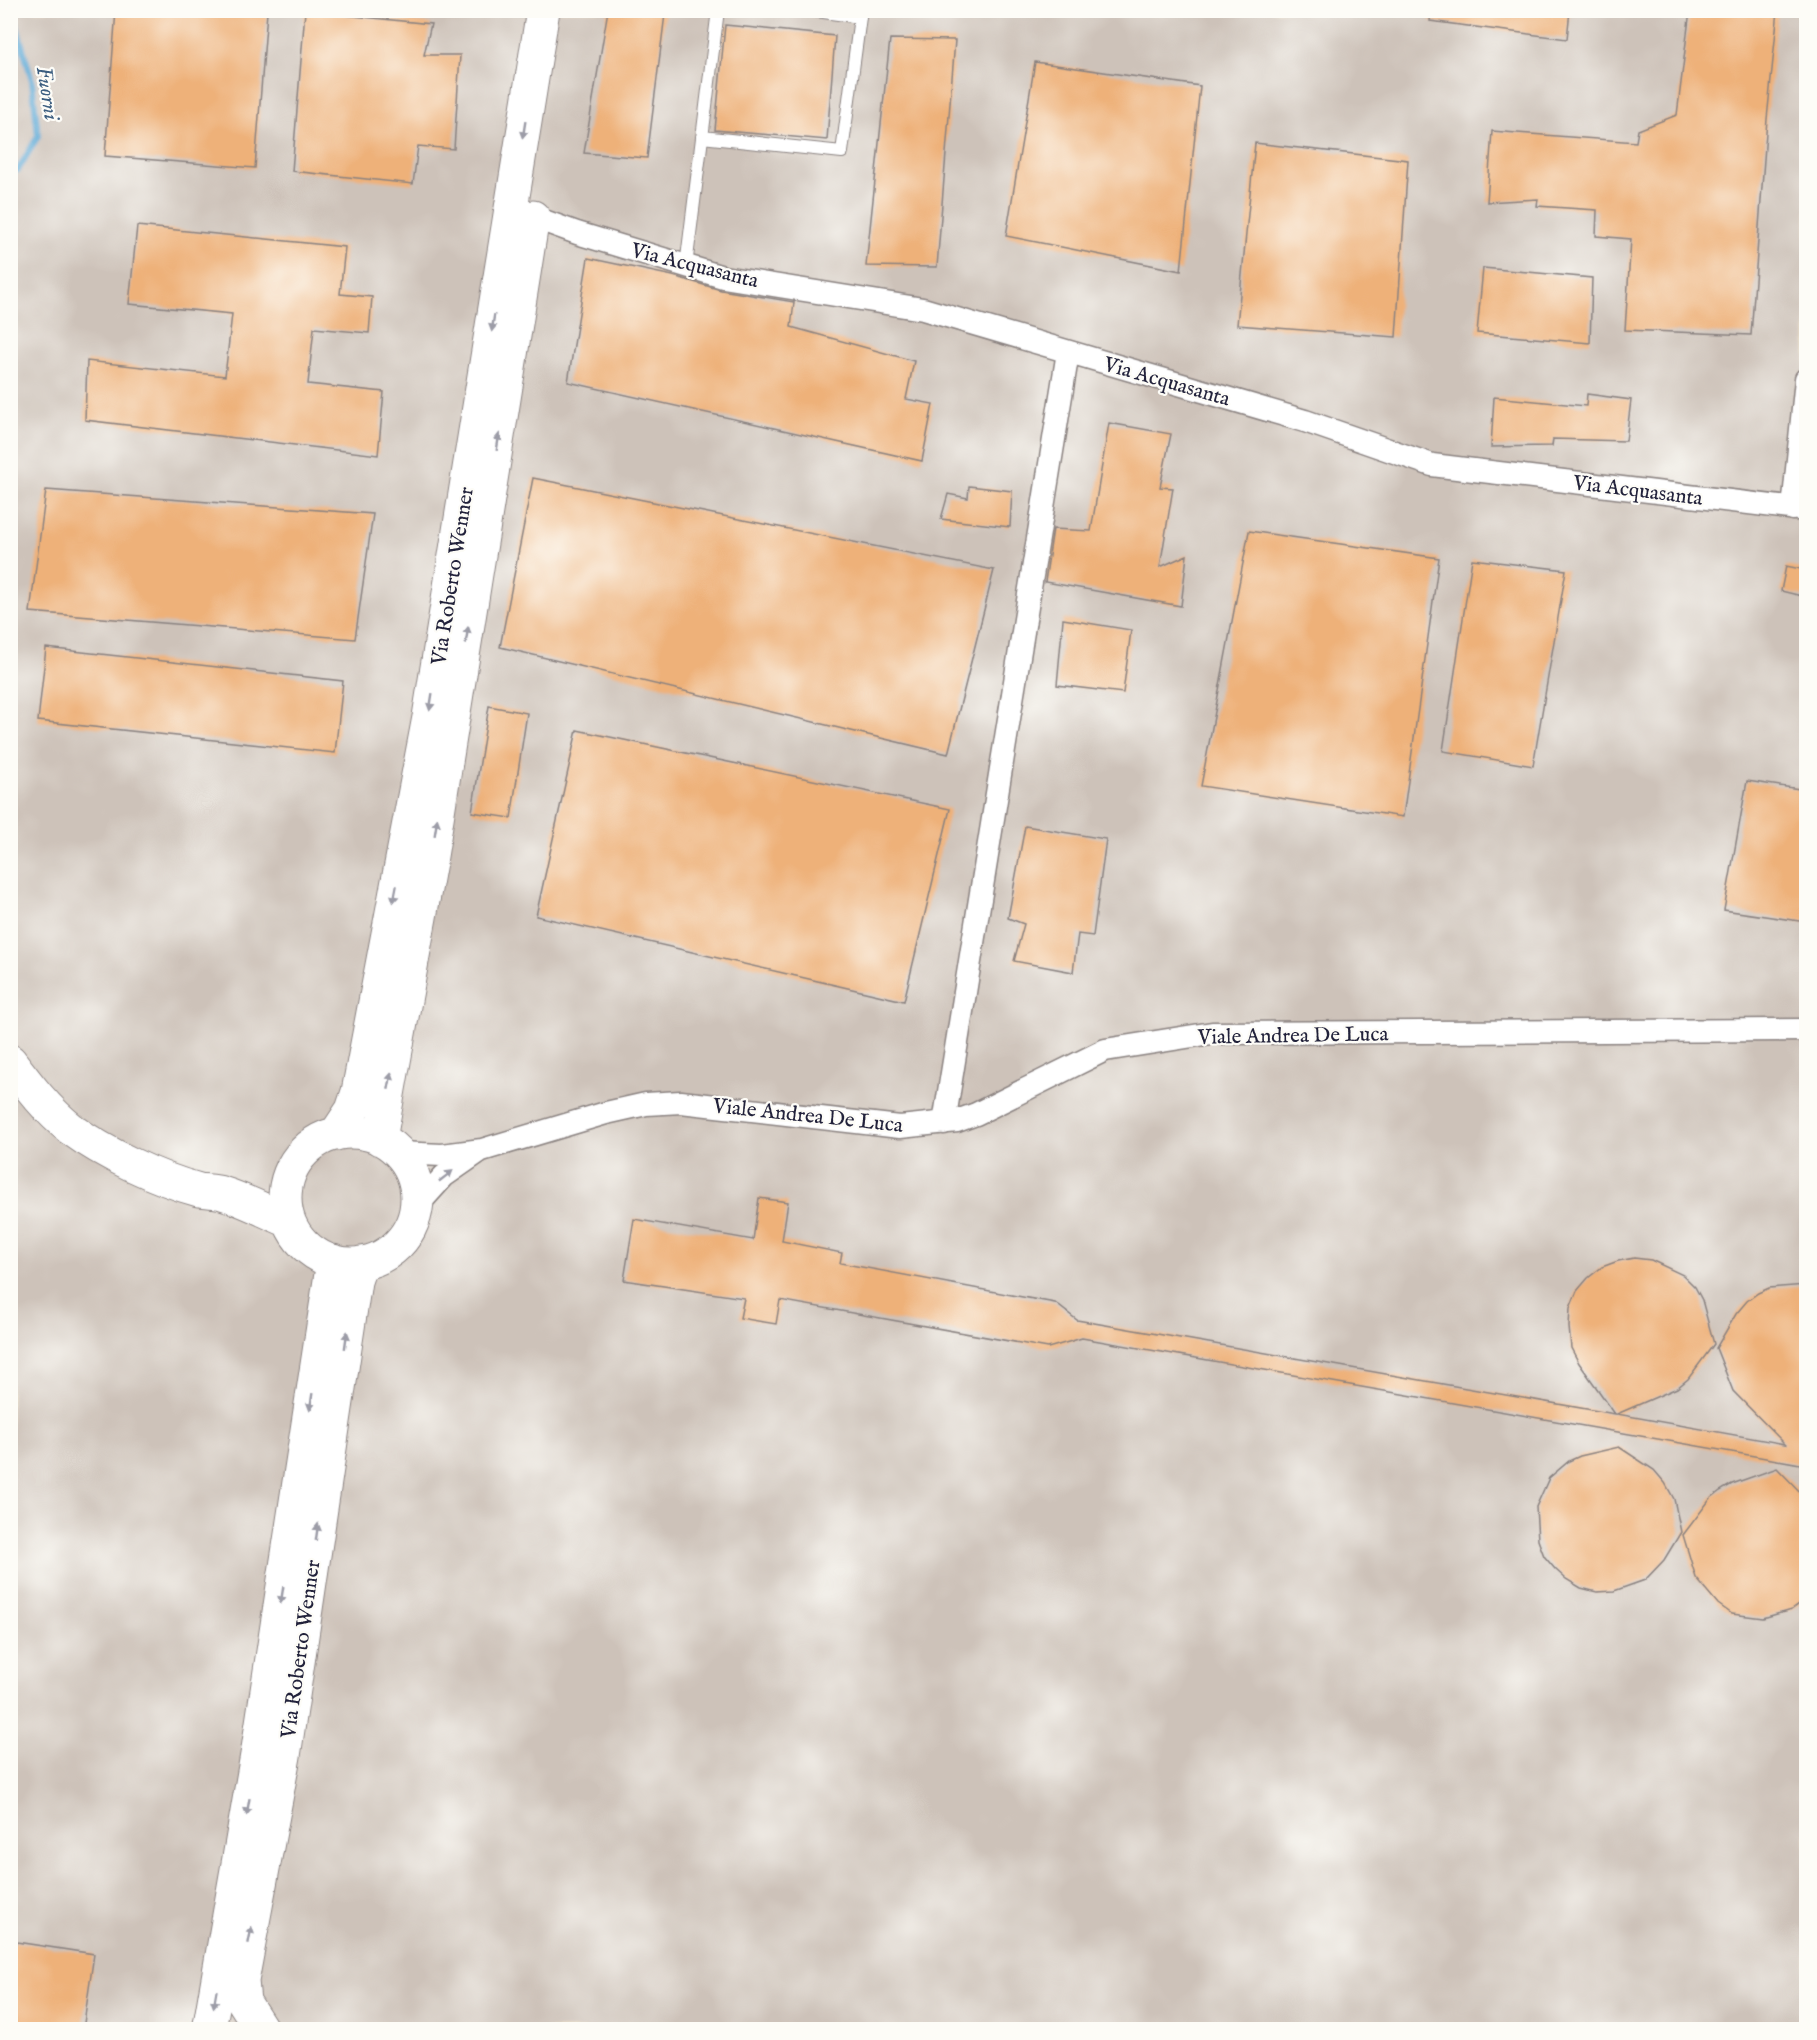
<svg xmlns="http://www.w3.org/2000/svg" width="1817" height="2040" viewBox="0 0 1817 2040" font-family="'IM FELL English',serif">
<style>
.industrial{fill:#cdc2b9}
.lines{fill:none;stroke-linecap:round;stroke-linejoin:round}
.stream{stroke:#5ca8d5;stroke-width:6}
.building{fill:#eeb179}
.lane-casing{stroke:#8a8280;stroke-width:14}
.street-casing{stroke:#8a8280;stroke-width:25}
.secondary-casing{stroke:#8a8280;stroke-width:35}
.lane{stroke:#fff;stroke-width:12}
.street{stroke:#fff;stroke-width:22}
.secondary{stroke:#fff;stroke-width:33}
.oneway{fill:#9c9ca7}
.labels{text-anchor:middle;stroke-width:4.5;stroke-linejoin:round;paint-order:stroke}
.street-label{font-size:21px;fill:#22223b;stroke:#fdfcf7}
.water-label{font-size:22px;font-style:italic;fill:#3c5e80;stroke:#fdfcf7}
</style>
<rect width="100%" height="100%" fill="#fdfcf7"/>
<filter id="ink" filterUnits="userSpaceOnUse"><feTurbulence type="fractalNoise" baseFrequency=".0167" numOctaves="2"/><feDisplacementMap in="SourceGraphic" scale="12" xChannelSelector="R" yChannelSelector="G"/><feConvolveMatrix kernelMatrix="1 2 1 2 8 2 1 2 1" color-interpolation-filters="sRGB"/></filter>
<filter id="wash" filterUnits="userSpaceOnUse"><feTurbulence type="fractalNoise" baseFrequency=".008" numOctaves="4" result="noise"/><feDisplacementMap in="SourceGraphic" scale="24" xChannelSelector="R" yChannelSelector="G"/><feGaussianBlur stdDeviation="1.35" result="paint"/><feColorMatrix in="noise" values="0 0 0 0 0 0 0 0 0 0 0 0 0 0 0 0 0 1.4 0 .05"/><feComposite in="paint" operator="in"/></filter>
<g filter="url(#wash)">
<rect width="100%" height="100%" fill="#f1e2c5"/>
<path class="industrial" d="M11,11H1806V2029H11Z"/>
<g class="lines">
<path class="stream" d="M10,171L18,170L38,136L32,80L12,10"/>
</g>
<g id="blocks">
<path class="building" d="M116,10H253L267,12L255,168L105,156Z
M608,10H650L665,14L647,158L584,153Z
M1431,10H1570L1567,39L1430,21Z
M1690,10H1778L1767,119L1751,335L1625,330L1631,239L1596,236L1597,210L1537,206L1538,199L1487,202L1492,131L1636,142L1638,130L1677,115Z
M305,11L431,24L424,55H460L454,149L418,146L413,184L292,171Z
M725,25L835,36L827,140L715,130Z
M890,39L955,40L937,267L866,266Z
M1035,62L1200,86L1181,271L1006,236Z
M1255,143L1408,160L1396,337L1237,325Z
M137,226L345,247L340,294L372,297L369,333L314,328L308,384L384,392L378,455L85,420L87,361L225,376L232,314L129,304Z
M588,258L673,276L721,290L794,302L791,327L914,361L906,399L933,404L922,461L568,382Z
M1483,268L1592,278L1590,343L1477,333Z
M1587,394L1631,400L1626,441L1553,439L1552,446L1491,447L1494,397L1586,406Z
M1109,423L1171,434L1160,487L1173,488L1160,567L1187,555L1181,606L1045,582L1053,529L1091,531Z
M533,478L994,570L948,754L500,647Z
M969,486L1012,491L1010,527L941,519L948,494L968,498Z
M46,490L373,514L355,639L30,612Z
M1249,531L1439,558L1403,817L1201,786Z
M1472,559L1566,570L1533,766L1443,751Z
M1786,566L1806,570V597L1781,591Z
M1063,619L1131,630L1123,693L1057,685Z
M46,648L343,681L335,753L38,721Z
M489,706L527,713L511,818L472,812Z
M577,730L950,809L904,1001L536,916Z
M1747,781L1806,790V922L1724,910Z
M1025,826L1106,839L1093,936L1078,934L1073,972L1014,961L1024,924L1008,918Z
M759,1198L788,1202L782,1241L842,1253L840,1263L1055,1303L1077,1320L1615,1414L1579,1363L1571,1348L1569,1327L1570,1308L1577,1291L1588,1278L1602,1267L1618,1261L1634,1258L1651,1260L1683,1275L1695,1287L1702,1300L1714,1344L1688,1379L1677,1388L1617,1414L1785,1444L1733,1391L1716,1348L1736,1314L1747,1301L1758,1293L1769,1288L1806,1285V1465L1082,1338L1048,1348L780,1300L776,1324L740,1318L744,1298L624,1280L634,1219L753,1240Z
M1619,1447L1654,1470L1665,1483L1674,1499L1681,1532L1664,1560L1645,1580L1614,1591L1597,1592L1581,1588L1566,1579L1555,1569L1544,1556L1538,1540L1536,1507L1549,1478L1569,1461L1580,1456Z
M1777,1468L1806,1498V1599L1791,1610L1763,1618L1732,1614L1718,1604L1696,1578L1683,1535L1711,1498L1720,1491L1732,1484Z
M10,1941L94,1954L83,2030H10Z"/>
</g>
</g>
<g filter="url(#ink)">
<use href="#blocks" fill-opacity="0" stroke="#8a8280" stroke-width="1.5"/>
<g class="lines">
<defs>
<path id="lane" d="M702,137L842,152L860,17L809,10
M686,266L718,10"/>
<path id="street" d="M533,217L577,233L723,277L923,309L1305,421L1432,465L1806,510
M1793,509L1806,379
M944,1123L1068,352
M399,1153L442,1155L482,1150L606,1113L646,1104L681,1102L900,1127L957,1121L976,1114L1105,1050L1212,1033L1806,1030
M416,1207L444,1176L480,1151"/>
<path id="secondary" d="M10,1061C28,1085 47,1110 71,1129C105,1154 158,1179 199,1190C207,1191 215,1191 222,1193C245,1200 267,1212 289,1221
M285 1198a66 66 0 1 1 132 0a66 66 0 1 1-132 0Z
M336,1134L352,1110L358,1092L429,717L543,10
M380,1139L431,856L533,217
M209,2030L258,1749L333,1261
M262,2030L244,2002L242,1981L284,1756L355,1281L361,1263"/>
</defs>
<use href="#lane" class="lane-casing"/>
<use href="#street" class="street-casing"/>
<use href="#secondary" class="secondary-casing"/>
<use href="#lane" class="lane"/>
<use href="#street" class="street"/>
<use href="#secondary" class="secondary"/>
</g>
<defs><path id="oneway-solid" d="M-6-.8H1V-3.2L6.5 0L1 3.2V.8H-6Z" transform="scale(1.5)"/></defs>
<g class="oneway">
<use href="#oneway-solid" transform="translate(524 130) rotate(99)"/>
<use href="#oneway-solid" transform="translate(493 323) rotate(99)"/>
<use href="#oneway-solid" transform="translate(498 442) rotate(-81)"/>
<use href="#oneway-solid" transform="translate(467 635) rotate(-81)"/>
<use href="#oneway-solid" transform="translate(431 702) rotate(99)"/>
<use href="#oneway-solid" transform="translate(436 827) rotate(-81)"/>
<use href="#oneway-solid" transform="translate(395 894) rotate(101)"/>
<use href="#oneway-solid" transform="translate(390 1081) rotate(-79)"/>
<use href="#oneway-solid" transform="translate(446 1176) rotate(-38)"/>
<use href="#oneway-solid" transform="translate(346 1340) rotate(-82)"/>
<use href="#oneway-solid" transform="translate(311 1402) rotate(99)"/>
<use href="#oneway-solid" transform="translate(317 1532) rotate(-82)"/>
<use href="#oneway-solid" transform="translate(282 1595) rotate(99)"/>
<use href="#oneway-solid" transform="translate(248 1807) rotate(100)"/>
<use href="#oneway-solid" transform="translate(250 1935) rotate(-79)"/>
<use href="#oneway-solid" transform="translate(215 1999) rotate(100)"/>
</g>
</g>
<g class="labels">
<g class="street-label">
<text transform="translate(695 265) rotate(14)" y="7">Via Acquasanta</text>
<text transform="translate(1167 381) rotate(16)" y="7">Via Acquasanta</text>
<text transform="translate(1638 490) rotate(7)" y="7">Via Acquasanta</text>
<text transform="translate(452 576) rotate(-81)" y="7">Via Roberto Wenner</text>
<text transform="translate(1293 1035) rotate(-1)" y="7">Viale Andrea De Luca</text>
<text transform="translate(808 1115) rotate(6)" y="7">Viale Andrea De Luca</text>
<text transform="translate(300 1649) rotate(-82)" y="7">Via Roberto Wenner</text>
</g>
<g class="water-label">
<text transform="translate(49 93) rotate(81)" y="8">Fuorni</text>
</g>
</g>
<rect width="1817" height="2040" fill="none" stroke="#fdfcf7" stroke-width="36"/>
</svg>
